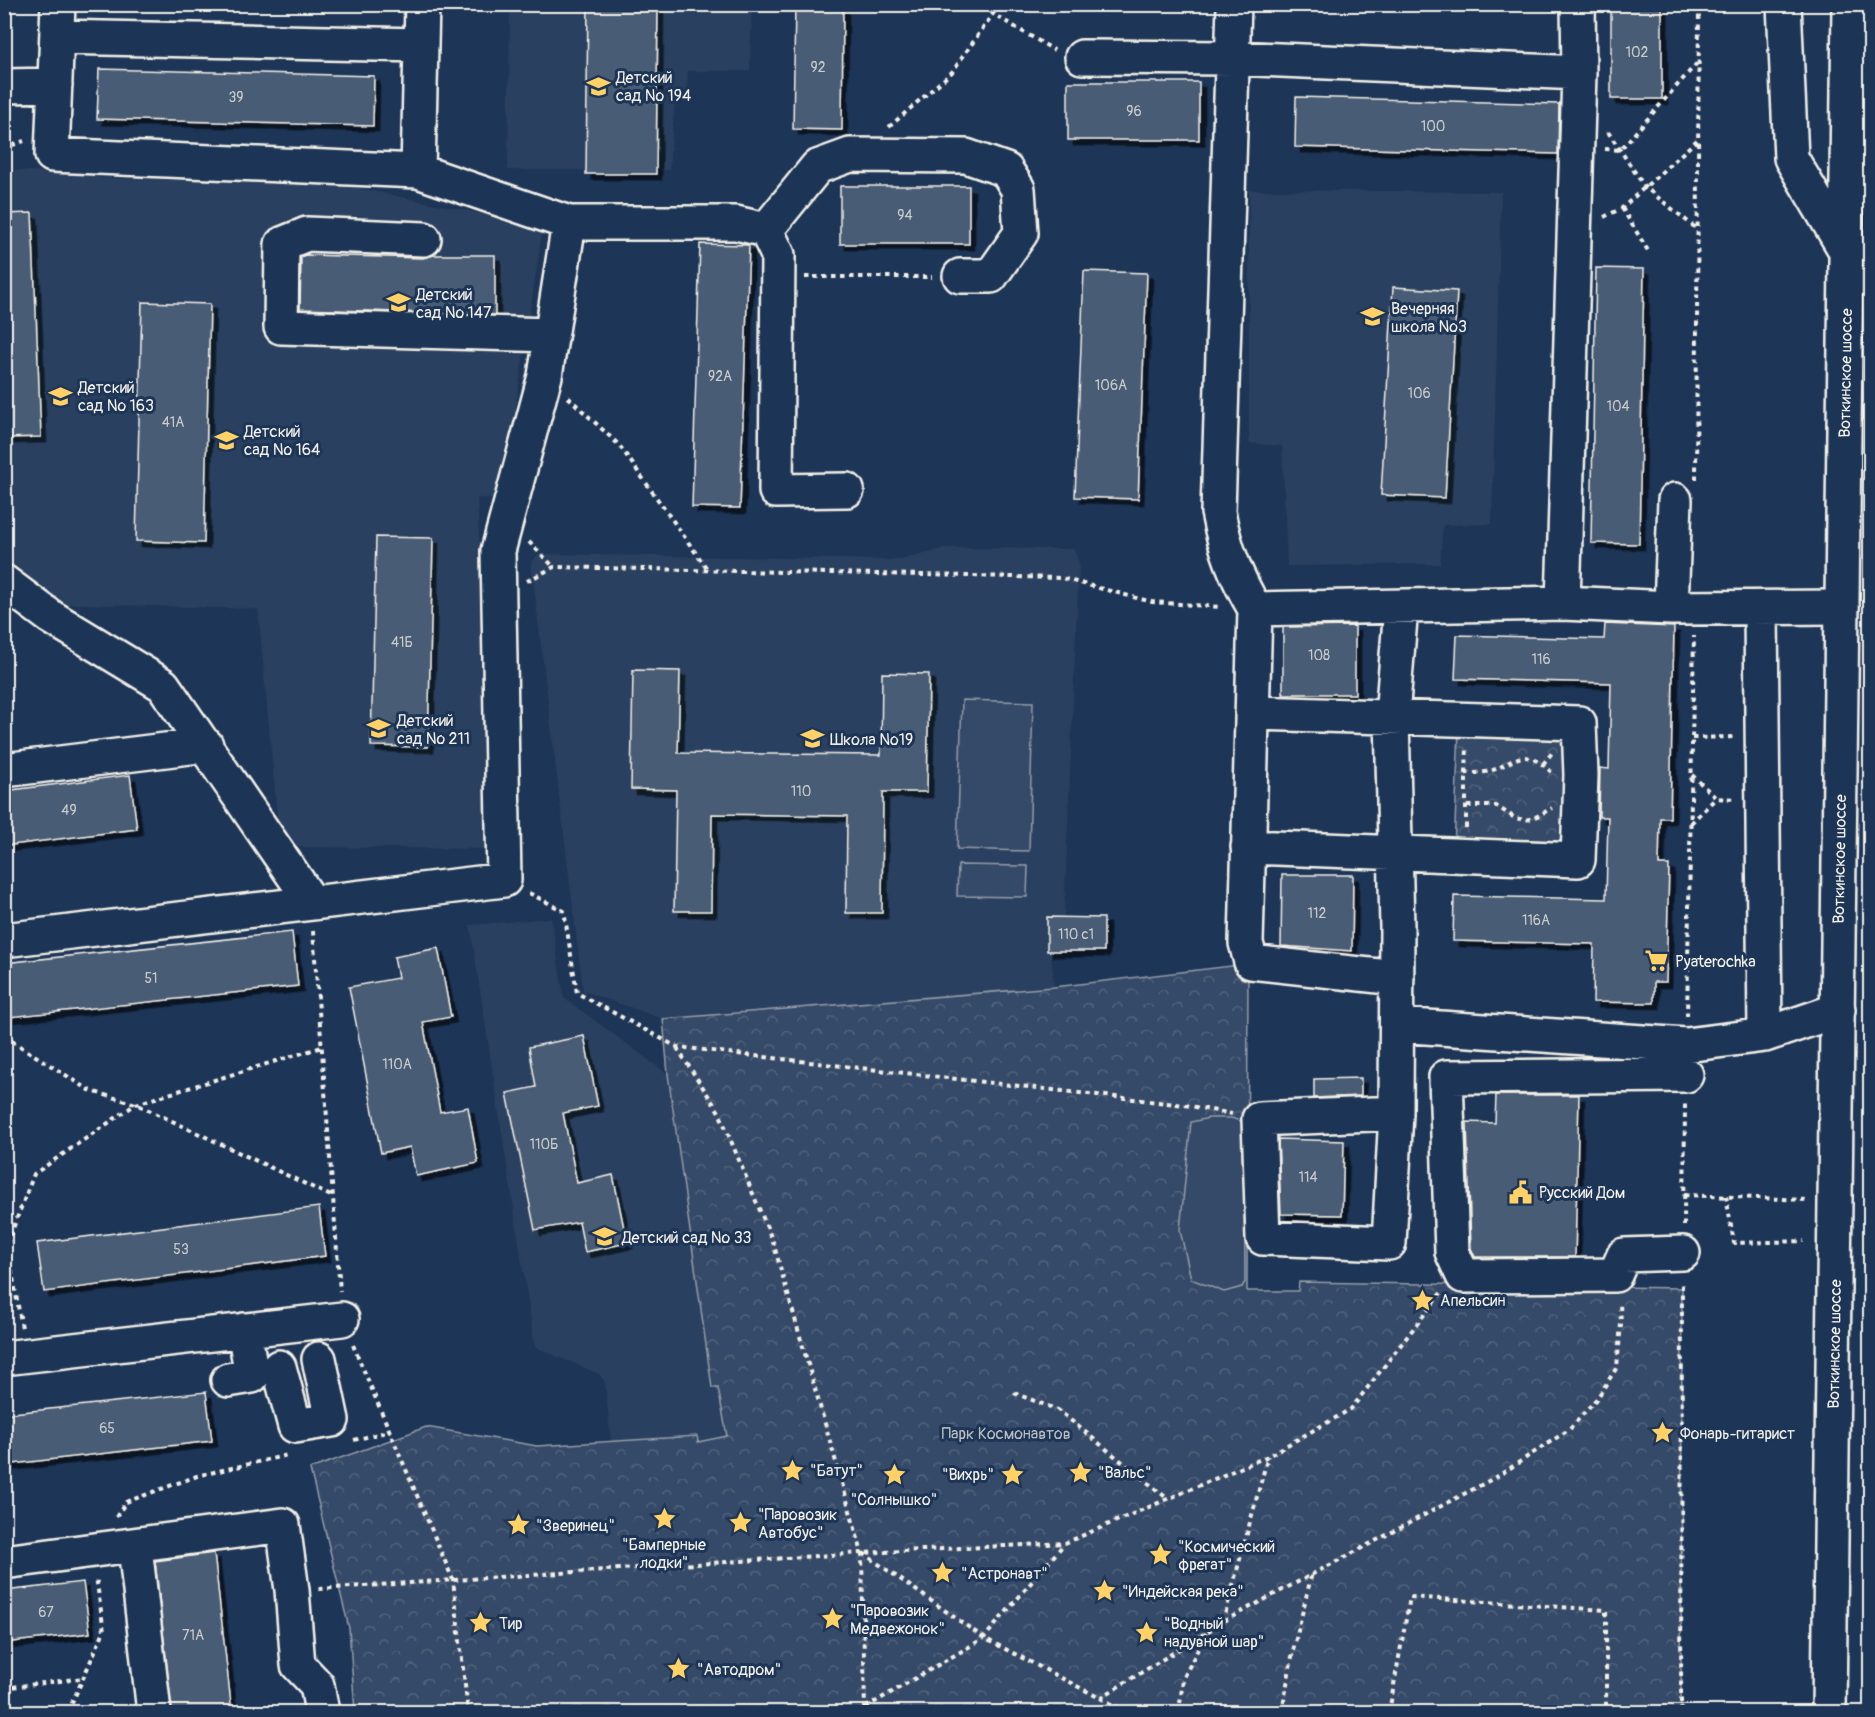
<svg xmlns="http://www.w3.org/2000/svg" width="1875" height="1717" viewBox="0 0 1875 1717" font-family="Pangolin,sans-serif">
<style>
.built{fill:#2a4060}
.forest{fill:url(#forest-crowns);stroke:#949ea8;stroke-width:1.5}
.pitch{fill:#354a67;stroke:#949ea8;stroke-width:1.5}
.building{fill:#485b74;stroke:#f4f1e8;stroke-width:1.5;filter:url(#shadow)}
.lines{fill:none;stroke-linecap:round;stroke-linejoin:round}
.minor-casing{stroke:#f4f1e8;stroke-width:38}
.major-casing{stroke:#f4f1e8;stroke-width:38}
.path{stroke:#f4f1e8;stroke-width:4;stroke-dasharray:4.5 4.5;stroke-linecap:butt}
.minor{stroke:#1d3557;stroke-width:33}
.major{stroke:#1d3557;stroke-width:33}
.labels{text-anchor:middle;stroke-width:6;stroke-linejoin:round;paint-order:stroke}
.number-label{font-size:14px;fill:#c9cccb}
.poi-label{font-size:16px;fill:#f4f1e8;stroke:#1d3557;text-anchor:start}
.street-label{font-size:16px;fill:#f4f1e8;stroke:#1d3557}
.park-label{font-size:16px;fill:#bbbfc1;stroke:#1d3557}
</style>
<defs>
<pattern id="forest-crowns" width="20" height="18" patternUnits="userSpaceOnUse" patternTransform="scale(1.5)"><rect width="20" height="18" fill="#354a67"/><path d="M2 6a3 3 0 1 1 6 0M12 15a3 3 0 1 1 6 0" fill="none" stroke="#53657d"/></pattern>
<filter id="shadow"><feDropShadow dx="5.5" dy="5.5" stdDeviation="0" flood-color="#0009"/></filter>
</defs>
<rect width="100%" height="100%" fill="#1d3557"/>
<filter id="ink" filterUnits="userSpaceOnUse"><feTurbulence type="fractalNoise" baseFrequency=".0167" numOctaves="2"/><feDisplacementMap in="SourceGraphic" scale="12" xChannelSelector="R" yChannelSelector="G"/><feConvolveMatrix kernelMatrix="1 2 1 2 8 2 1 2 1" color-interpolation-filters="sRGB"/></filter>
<g filter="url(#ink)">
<path class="built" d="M510,5H752L750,71H688L686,101L675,102L669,170H508Z
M4,170L93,174L101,178L338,184L543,226L503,491L496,499L477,498L496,849L280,847L258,609L46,603L5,571Z
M1249,190L1501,192L1492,524L1443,525L1440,564L1287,566L1282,446L1249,443Z
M947,548L1074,549L1079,562L1064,918H1047V950L1051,951L1054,987L663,1019L583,991L531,562L539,554L900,560Z
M551,918L564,998L668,1074L712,1388H718L727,1436L697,1442L696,1436L611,1442L605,1382L599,1374L535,1347L470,925Z"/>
<path class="forest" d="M1459,729L1562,731L1570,740V840L1558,850L1454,849Z
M1248,964L1247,1291H1298L1299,1282L1682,1288L1681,1712H355L349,1628L310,1469L426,1427L537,1446L697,1436L698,1442L727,1436L718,1388H712L668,1074L663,1019L1054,987Z"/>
<path class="pitch" d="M962,700L1033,702L1029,851L957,849Z
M958,865L1028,866L1027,897L957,896Z
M1209,1118H1231L1244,1122L1245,1282L1242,1287L1224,1292L1191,1279L1180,1230L1191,1122Z"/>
<path class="building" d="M588,4H658L656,174H586Z
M795,4H843L842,130L793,129Z
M1611,4H1662V99H1611Z
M99,69L374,76L373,126L97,119Z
M1068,82H1199V140H1068Z
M1296,97L1559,104L1558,154L1295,147Z
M840,186H969V244H840Z
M32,213L41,437L4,438V214Z
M700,244L749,245L740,508L692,507Z
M305,255L423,258L434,255H495V315L300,309L301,257Z
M1596,268L1644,269L1639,544L1591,543Z
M1084,271L1147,273L1138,499L1075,497Z
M1393,287L1457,291L1445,498L1381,495Z
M142,302L210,304L204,543L136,541Z
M376,537L433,538L428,747L371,746Z
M1605,624L1674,627L1670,818H1660L1659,865H1669L1666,982H1654V1003L1593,1002L1594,944L1453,941L1454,896L1606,899L1608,817H1599L1600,768L1609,769L1611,683L1455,679L1457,635L1604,639Z
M1355,626V694H1283V627Z
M633,670L680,671L678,753L881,755L882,673L929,674L927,792H883L882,913H846L847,816L712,814L711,911H674L676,790L631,789Z
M130,775L137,829L4,846V791Z
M1282,875H1353L1352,951L1281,946Z
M1047,917L1104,918V951H1047Z
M292,932L298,986L9,1017L4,963Z
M438,948L451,1017L423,1022L440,1112L468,1107L478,1163L416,1176L410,1147L381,1153L349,987L398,978L394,957Z
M584,1036L598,1106L563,1113L577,1183L613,1175L627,1243L585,1252L579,1222L535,1230L507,1093L536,1087L529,1047Z
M1361,1078V1096L1314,1098V1079Z
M1496,1095H1579L1575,1257H1475L1471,1248L1467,1122L1495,1123Z
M1278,1139L1344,1141L1342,1215L1281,1214Z
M319,1207L325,1256L44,1292L37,1243Z
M206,1392L212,1441L4,1465V1414Z
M214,1553L232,1713H172L155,1561Z
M83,1582L90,1633L4,1643V1591Z"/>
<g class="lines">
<defs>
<path id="minor" d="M58,4L52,155L418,171L422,4
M1234,4L1218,512C1225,549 1236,577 1255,609L1246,943L1251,962L1397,978
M57,37L421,45
M1082,57L1234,58L1579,73L1578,4
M4,86L55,85
M418,171L569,223H736L766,230L778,255L776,491L847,490
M766,230L817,167L850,155L966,156L1006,170L1018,189L1021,233L991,276H960
M424,239L307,234L282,244L281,327L551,335
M1675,500L1671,608L1842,607
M4,582L51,617L163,685L311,901
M1563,603L1579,73
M1255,609L1563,603L1671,608
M1761,609L1765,1035
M4,770L206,745
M1248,847L1578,860L1581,775L1579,723L1252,713
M4,940L504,880L498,551L545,376L569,223
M1397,1025L1686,1045L1765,1035L1838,1010
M1396,1113L1259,1119L1263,1238L1389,1243L1396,1113L1397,927L1392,716L1401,607
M1683,1253L1624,1255L1615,1275L1463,1276L1452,1252L1446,1077L1686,1075
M4,1358L342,1319
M279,1367L295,1426L332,1420L319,1359
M228,1380L252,1376L244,1330
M135,1547L154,1712
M4,1562L283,1525L292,1590L298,1665L317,1685L322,1712"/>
<path id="major" d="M1784,4L1791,158L1846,251
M1829,1712L1849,4"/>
</defs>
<use href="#minor" class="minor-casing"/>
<use href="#major" class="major-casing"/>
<path class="path" d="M986,4L993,14L1054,50
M889,127L952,72L1000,4
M1608,132L1645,187L1697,229
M4,148L24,141
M1605,149L1620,150L1698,62
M1622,208L1650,254
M1604,217L1622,208L1697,140
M805,277H932
M568,397L619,445L708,570
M1696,479L1699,4
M529,542L554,567
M527,581L554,567L1061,578L1152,602L1221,607
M1692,738L1734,737
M1543,764L1552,753
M1466,773L1467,747
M1692,775L1716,798L1735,799
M1467,806H1496L1515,818L1525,820L1534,818L1552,808
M1691,823L1716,798
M1466,828V773C1472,773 1479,773 1485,772C1514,767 1519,741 1551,772
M529,893L564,911L577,993L677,1047L1185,1105L1232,1114
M313,931L340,1291
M1687,1016L1694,636
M4,1036L91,1091L136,1104L333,1197
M677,1048L719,1112L773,1242L862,1553L865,1712
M1684,1195L1807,1200
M1726,1196L1734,1243L1804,1241
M4,1207L7,1244L22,1328
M1684,1226L1685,1104
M7,1244L34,1174L136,1104L322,1047
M353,1345L453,1580L468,1712
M1014,1393L1058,1410L1168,1499
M354,1440L390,1431
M116,1517L126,1502L197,1476L288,1455
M863,1553L984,1638L1100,1698L1223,1622L1268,1456
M319,1589L862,1553L1065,1543L1268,1456L1351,1409L1441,1293
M1224,1621L1498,1476L1570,1429L1598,1397L1617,1367L1621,1324L1620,1303
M4,1688L83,1678
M1100,1698L1128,1712
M68,1712L104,1631L96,1577
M858,1712L984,1638L1064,1544
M1179,1712L1183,1679L1206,1633
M1282,1712L1293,1651L1312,1573
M1389,1712L1410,1597L1606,1610V1712
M1681,1712L1682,1281"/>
<use href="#minor" class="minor"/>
<use href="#major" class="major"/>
</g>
</g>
<defs>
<symbol id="school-bare" viewBox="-9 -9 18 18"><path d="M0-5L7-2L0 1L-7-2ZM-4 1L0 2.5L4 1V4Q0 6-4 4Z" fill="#ffd166" stroke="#1d3557" stroke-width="2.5" paint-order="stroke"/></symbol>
<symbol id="supermarket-bare" viewBox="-9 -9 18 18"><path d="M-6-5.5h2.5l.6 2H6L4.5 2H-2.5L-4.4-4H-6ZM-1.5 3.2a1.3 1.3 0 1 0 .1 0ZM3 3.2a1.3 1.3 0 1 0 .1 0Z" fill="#ffd166" stroke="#1d3557" stroke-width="2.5" paint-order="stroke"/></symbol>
<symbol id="civic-bare" viewBox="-9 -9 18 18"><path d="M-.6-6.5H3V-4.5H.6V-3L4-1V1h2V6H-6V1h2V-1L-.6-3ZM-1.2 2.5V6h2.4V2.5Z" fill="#ffd166" stroke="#1d3557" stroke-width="2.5" paint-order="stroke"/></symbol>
<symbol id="sight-bare" viewBox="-9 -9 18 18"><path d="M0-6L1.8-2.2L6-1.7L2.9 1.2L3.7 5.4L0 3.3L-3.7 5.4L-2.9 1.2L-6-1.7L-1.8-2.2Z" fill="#ffd166" stroke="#1d3557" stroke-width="2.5" paint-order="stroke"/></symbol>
</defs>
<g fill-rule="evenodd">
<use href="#school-bare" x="582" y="70" width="33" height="33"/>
<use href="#school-bare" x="382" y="286" width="33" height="33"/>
<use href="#school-bare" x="1356" y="300" width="33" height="33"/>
<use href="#school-bare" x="44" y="380" width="33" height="33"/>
<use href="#school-bare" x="210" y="424" width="33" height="33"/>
<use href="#school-bare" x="362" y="712" width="33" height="33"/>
<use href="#school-bare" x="796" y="722" width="33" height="33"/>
<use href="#supermarket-bare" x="1640" y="944" width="33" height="33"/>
<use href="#civic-bare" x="1504" y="1176" width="33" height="33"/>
<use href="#school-bare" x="588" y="1220" width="33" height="33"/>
<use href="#sight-bare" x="1406" y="1284" width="33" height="33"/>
<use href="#sight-bare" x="1646" y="1416" width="33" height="33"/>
<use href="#sight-bare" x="776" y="1454" width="33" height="33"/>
<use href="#sight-bare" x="1064" y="1456" width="33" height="33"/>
<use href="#sight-bare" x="878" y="1458" width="33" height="33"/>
<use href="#sight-bare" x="996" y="1458" width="33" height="33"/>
<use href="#sight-bare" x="648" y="1502" width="33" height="33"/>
<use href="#sight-bare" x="724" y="1506" width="33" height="33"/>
<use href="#sight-bare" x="502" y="1508" width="33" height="33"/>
<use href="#sight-bare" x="1144" y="1538" width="33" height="33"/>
<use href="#sight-bare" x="926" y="1556" width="33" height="33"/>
<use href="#sight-bare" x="1088" y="1574" width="33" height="33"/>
<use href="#sight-bare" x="816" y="1602" width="33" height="33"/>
<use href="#sight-bare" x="464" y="1606" width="33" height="33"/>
<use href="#sight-bare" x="1130" y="1616" width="33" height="33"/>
<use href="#sight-bare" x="662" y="1652" width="33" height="33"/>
</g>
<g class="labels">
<g class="number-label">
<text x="1637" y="57">102</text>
<text x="818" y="72">92</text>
<text x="236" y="102">39</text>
<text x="1134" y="116">96</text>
<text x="1433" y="131">100</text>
<text x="905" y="220">94</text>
<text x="720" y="381">92А</text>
<text x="1111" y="390">106А</text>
<text x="1419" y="398">106</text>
<text x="1618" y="411">104</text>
<text x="173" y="427">41А</text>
<text x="402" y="647">41Б</text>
<text x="1319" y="660">108</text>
<text x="1541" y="664">116</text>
<text x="801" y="796">110</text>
<text x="69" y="815">49</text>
<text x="1317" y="918">112</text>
<text x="1536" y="925">116А</text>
<text x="1076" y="939">110 с1</text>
<text x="151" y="983">51</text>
<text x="397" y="1069">110А</text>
<text x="544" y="1149">110Б</text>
<text x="1308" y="1182">114</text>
<text x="181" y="1254">53</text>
<text x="107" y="1433">65</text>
<text x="46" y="1617">67</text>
<text x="193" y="1640">71А</text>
</g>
<g class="poi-label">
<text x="616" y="83">Детский<tspan x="616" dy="18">сад № 194</tspan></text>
<text x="416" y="300">Детский<tspan x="416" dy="18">сад № 147</tspan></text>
<text x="1391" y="314">Вечерняя<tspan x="1391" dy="18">школа №3</tspan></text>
<text x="78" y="393">Детский<tspan x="78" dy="18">сад № 163</tspan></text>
<text x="244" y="437">Детский<tspan x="244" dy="18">сад № 164</tspan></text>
<text x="397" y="726">Детский<tspan x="397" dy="18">сад № 211</tspan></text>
<text x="830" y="745">Школа №19</text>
<text x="1675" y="967">Pyaterochka</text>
<text x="1539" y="1198">Русский Дом</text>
<text x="622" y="1243">Детский сад № 33</text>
<text x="1440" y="1306">Апельсин</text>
<text x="1680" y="1439">Фонарь-гитарист</text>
<text x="810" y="1476">"Батут"</text>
<text x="1098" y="1478">"Вальс"</text>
<text x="994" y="1480" text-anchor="end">"Вихрь"</text>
<text x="894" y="1505" text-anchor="middle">"Солнышко"</text>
<text x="758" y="1520">"Паровозик<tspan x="758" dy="18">Автобус"</tspan></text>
<text x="536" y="1531">"Зверинец"</text>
<text x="664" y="1550" text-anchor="middle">"Бамперные<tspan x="664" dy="18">лодки"</tspan></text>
<text x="1178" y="1552">"Космический<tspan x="1178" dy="18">фрегат"</tspan></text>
<text x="961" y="1579">"Астронавт"</text>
<text x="1122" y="1597">"Индейская река"</text>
<text x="850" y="1616">"Паровозик<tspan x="850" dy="18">Медвежонок"</tspan></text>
<text x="499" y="1629">Тир</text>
<text x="1164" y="1629">"Водный<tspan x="1164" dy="18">надувной шар"</tspan></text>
<text x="697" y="1675">"Автодром"</text>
</g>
<g class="street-label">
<text transform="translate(1845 373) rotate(-89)" y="6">Воткинское шоссе</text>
<text transform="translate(1839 859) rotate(-89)" y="6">Воткинское шоссе</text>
<text transform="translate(1834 1344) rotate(-89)" y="6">Воткинское шоссе</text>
</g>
<g class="park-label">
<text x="1006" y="1439">Парк Космонавтов</text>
</g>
</g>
<rect width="1875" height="1717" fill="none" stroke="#1d3557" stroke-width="24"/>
<rect x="12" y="12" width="1851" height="1693" fill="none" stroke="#f4f1e8" stroke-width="2" filter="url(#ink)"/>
</svg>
